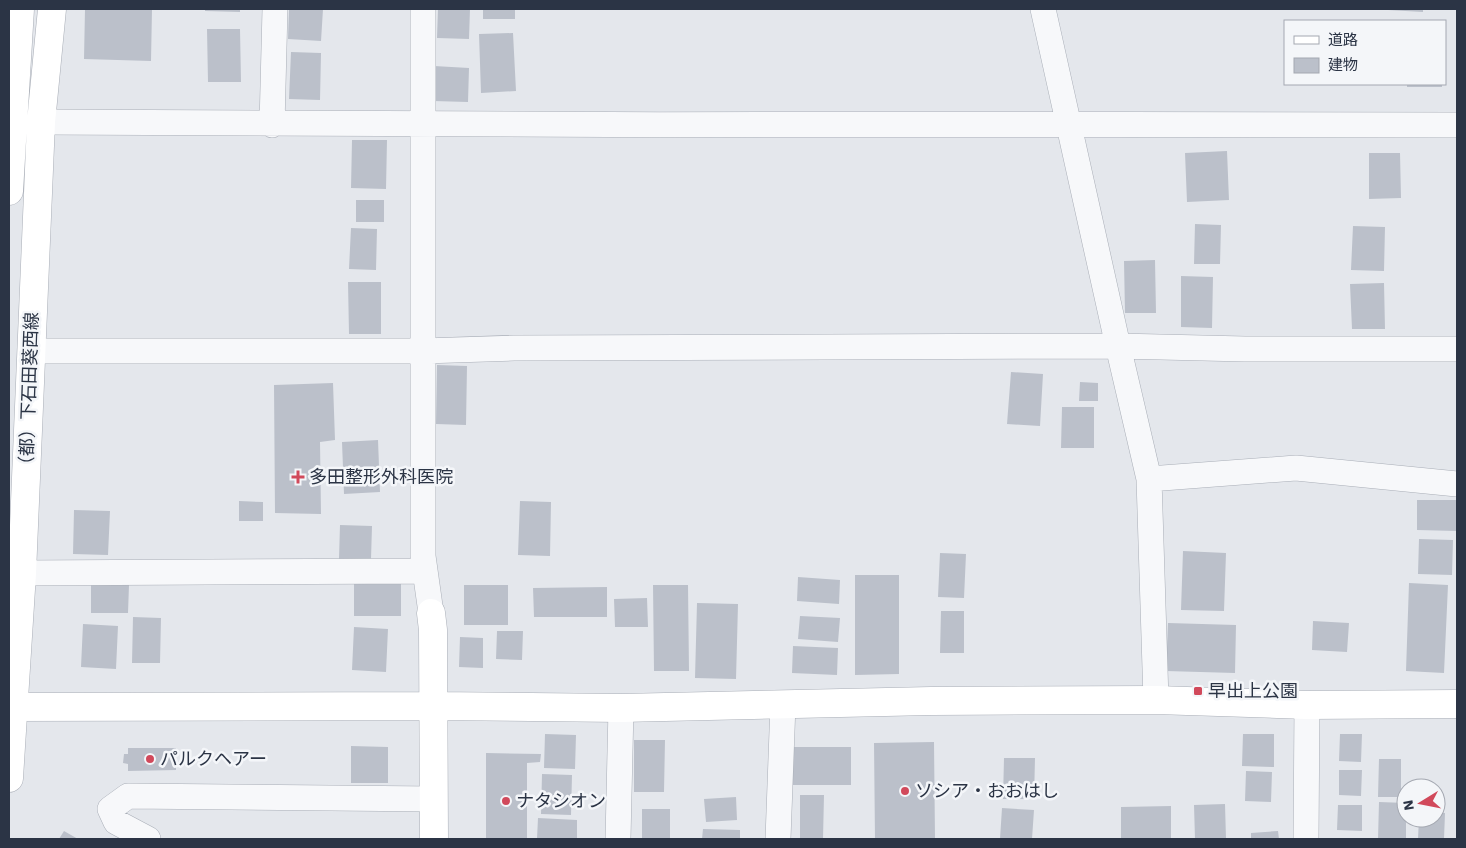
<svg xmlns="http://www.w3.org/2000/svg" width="1466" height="848" viewBox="0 0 1466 848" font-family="'Work Sans','Noto Sans JP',sans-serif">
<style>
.building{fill:#bbc0ca}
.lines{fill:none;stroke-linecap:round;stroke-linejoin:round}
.street-casing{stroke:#a9aeb7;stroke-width:26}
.secondary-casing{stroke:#a9aeb7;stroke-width:29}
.street{stroke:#f7f8fa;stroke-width:25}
.secondary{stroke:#fff;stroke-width:28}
.poi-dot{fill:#d1495b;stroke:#f4f6f9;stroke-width:2}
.labels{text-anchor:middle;stroke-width:5;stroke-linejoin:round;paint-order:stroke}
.street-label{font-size:18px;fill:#2b3445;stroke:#f4f6f9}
.poi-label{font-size:18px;fill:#2b3445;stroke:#f4f6f9;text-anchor:start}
</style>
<rect width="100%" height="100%" fill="#e4e7ec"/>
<path class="building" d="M85,9H152L151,61L84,59Z
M205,9H240V12L205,11Z
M289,9H323L321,41L288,39Z
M438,9H470L469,39L437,38Z
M483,9H515V19H483Z
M1388,9H1423V12L1388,10Z
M207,29H240L241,82H208Z
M513,33L516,91L481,93L479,34Z
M291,52L321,53L320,100L289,99Z
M434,66L469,68L468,102L433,101Z
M1407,84H1442V87H1407Z
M352,140H387L386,189L351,188Z
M1227,151L1229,200L1187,202L1185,153Z
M1369,153H1400L1401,198L1369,199Z
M356,200H384V222H356Z
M1195,224L1221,225L1220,264H1194Z
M1353,226L1385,227L1384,271L1351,270Z
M351,228L377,229L376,270L349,269Z
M1155,260L1156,313H1125L1124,261Z
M1181,276L1213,277L1212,328L1181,327Z
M348,282H381V334H349Z
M1384,283L1385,329H1352L1350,284Z
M437,365L467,366L466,425L436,424Z
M1011,372L1043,374L1040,426L1007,424Z
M1080,382L1098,383V401H1079Z
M333,383L335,440L320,442L321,514L275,513L274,385Z
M1062,407H1094V448H1061Z
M378,440L380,492L344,494L342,442Z
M1417,500H1457V531L1417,530Z
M239,501L263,502V521H239Z
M520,501L551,502L550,556L518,555Z
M74,510L110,511L108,555L73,554Z
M340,525L372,526L371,559H339Z
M1419,539L1453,540L1452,575L1418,574Z
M1183,551L1226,553L1224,611L1181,610Z
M940,553L966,554L964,598L938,597Z
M855,575H899V674L855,675Z
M798,577L840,580L839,604L797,601Z
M1409,583L1448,585L1444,673L1406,671Z
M354,584H401V616H354Z
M91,585H129L128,613H91Z
M464,585H508V625H464Z
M653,585H688L689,671H654Z
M607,587V617H534L533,588Z
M647,598L648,627H615L614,599Z
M697,603L738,604L736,679L695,678Z
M941,611H964V653H940Z
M800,616L840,618L838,642L798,639Z
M133,617L161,618L160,663H132Z
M1313,621L1349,623L1347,652L1312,650Z
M1168,623L1236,625L1235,673L1166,671Z
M83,624L118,626L116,669L81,667Z
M354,627L388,629L386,672L352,670Z
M497,631H523L522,660L496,659Z
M460,637L483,638V668L459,667Z
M793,646L838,648L837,675L792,673Z
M545,734L576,735L575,769L544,768Z
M1243,734H1274V767L1242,766Z
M1340,734H1362L1361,762L1339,761Z
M634,740H665L664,792H634Z
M934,742L935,839H875L874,743Z
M351,746L388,747V783H351Z
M788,747H851V785H788Z
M128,748H176V770L128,771V764L123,763L124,754H128Z
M486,753L541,754L540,762L527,763V839H486Z
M1004,758H1035L1034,799H1003Z
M1379,759H1401V797H1378Z
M1339,770H1362L1361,796L1339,795Z
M1246,771L1272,772L1271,802L1245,801Z
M542,774L572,775L571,815L541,814Z
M800,795H824L823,839H800Z
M736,797L737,820L706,822L704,799Z
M1379,802L1406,803V839H1378Z
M1225,804L1226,839H1195L1194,805Z
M1338,805H1362V831L1337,830Z
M1171,806V839H1121V807Z
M1002,808L1034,810L1032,839H1000Z
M642,809H670V839H642Z
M1436,813H1445L1444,839H1418L1419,818H1436Z
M538,818L577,820V839H537Z
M703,829L740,830V839H702Z
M64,831L78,839H59Z
M1278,831L1279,839H1251V833Z"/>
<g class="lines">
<defs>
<path id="street" d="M423,9V556L431,613
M1043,9L1118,346L1149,479
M41,122C513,127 985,123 1457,125
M272,125L275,9
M31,351H423L514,348L1118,346L1245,349H1457
M22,573L425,571
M1156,700L1149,479L1296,468L1457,484
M148,839L116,822L110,809L128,796L433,799
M618,839L621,708
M778,839L783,704
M1306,839L1307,705"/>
<path id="secondary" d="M9,191L20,9
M431,613L433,630L434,839
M9,707L434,706L621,708L931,701L1156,700L1307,705L1457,704
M9,778L22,573L41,122L52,9"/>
</defs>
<use href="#street" class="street-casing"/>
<use href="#secondary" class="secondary-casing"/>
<use href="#street" class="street"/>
<use href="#secondary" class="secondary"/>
</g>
<g class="poi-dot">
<path d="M295.5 469.5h5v5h5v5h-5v5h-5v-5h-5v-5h5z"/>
<rect x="1193" y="686" width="10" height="10" rx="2.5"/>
<circle cx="150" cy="759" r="5"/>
<circle cx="905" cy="791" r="5"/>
<circle cx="506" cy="801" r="5"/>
</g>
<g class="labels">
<g class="street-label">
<text transform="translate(29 393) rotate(-88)" y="6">（都）下石田葵西線</text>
</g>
<g class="poi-label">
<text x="309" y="483">多田整形外科医院</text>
<text x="1208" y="697">早出上公園</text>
<text x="160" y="765">パルクヘアー</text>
<text x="915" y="797">ソシア・おおはし</text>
<text x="516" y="807">ナタシオン</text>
</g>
</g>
<rect width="1466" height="848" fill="none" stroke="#2b3445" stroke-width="20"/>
<rect x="1284" y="20" width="162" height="65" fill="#f4f6f9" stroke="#a4a8b1"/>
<rect x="1294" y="36" width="25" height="8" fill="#ffffff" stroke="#a4a8b1"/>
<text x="1328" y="45" font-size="15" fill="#2b3445">道路</text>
<rect x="1294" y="58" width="25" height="15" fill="#bbc0ca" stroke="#a4a8b1"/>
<text x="1328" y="70" font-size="15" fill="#2b3445">建物</text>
<g transform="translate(1421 803) rotate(260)"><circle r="24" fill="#f4f6f9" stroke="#a4a8b1"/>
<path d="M0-4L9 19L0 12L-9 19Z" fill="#d1495b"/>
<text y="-8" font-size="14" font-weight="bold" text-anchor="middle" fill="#2b3445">N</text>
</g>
</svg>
